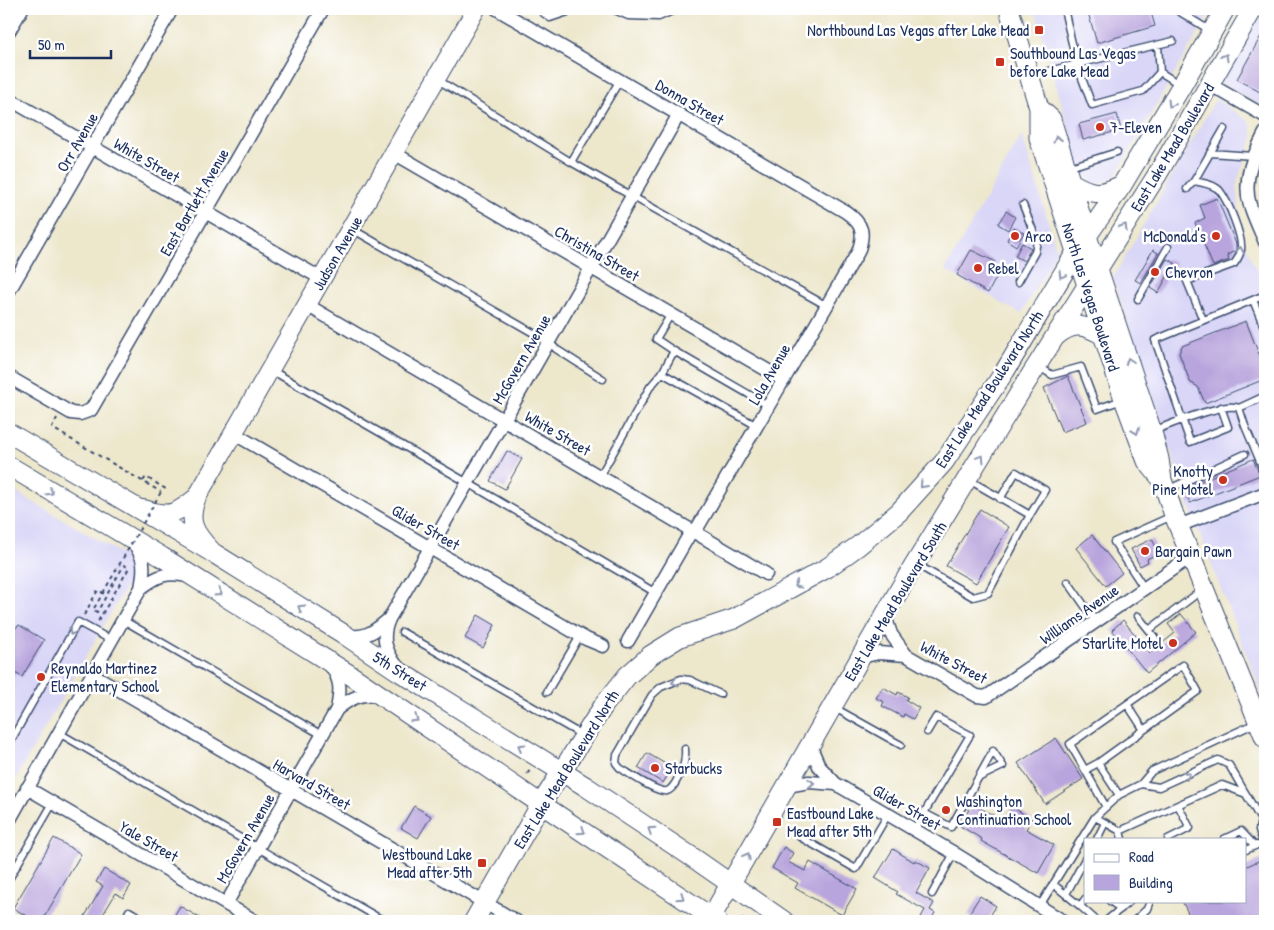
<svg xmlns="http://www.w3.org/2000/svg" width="1274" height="930" viewBox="0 0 1274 930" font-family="'Patrick Hand',sans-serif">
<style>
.built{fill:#d9d6f7}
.building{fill:#b9a5dd}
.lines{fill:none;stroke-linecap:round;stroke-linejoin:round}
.lane-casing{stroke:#3a4b6e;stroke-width:9}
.street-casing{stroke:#3a4b6e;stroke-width:15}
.secondary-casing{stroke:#3a4b6e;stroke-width:20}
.primary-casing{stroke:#3a4b6e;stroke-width:21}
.path{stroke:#3a4b6e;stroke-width:2;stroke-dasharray:4 4;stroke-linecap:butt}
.lane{stroke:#fff;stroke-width:6}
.street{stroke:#fff;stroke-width:12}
.secondary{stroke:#fff;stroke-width:18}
.primary{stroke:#fff;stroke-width:19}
.path-bridge{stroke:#3a4b6e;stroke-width:2;stroke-dasharray:4 4;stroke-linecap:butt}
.oneway{stroke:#8d97ae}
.poi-dot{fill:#c8321e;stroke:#fff;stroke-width:2}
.labels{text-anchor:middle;stroke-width:5;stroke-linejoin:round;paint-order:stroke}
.poi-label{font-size:16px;fill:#1b2f5e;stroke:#fff;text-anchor:start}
.street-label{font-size:16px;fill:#1b2f5e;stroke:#fff}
</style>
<rect width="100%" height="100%" fill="#fff"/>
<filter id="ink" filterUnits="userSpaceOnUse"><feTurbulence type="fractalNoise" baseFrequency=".02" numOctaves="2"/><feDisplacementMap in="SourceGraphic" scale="10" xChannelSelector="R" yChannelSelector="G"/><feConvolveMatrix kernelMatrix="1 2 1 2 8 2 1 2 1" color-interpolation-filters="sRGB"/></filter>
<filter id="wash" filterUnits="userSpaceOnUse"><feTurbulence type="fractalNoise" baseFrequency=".0096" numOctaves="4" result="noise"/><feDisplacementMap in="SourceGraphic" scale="20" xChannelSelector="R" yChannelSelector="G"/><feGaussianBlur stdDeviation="1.12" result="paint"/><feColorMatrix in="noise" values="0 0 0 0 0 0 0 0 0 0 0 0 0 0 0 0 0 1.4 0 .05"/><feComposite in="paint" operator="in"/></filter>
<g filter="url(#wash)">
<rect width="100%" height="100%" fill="#ede7cc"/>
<path class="built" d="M1035,9H1212L1115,176L1102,183H1093L1081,174Z
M1261,9H1265V108L1219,82Z
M1216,99L1250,122L1253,137L1237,182L1241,234L1265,292V701L1192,515L1113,278Z
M1022,135L1057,251L1021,314L945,270Z
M9,488L139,564L9,790Z"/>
<g id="blocks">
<path class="building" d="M1087,9H1150L1155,26L1097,43Z
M1265,29V95L1237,79Z
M1117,114L1121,130L1083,140L1079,124Z
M1217,198L1236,244V249L1235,251L1227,255L1229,260L1213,266L1195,223L1205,218L1200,205Z
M1006,211L1015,217L1008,230L998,224Z
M1014,227L1024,233L1016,246L1007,240Z
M1022,243L1031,248L1024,261L1015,256Z
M971,250L994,261L997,276L988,293L957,275Z
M1153,250L1158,253L1141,283L1135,280Z
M1167,259L1175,263L1158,293L1150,288Z
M1246,321L1265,370V379L1205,403L1198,387L1190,382L1179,353L1182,346Z
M1068,376L1087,422L1062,432L1044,388Z
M507,451L522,459L505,489L490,481Z
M1253,459L1260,475L1190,503L1184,488Z
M980,509L1009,527L976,583L946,566Z
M1092,535L1122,573L1106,586L1076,548Z
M1152,539L1159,553L1147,559L1148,562L1140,566L1131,549Z
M1181,614L1196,632L1147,673L1112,630L1123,620L1150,653L1175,633L1168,624Z
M478,615L495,625L483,648L465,638Z
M19,625L44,640L22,677L15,673L9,684V634Z
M883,687L897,695L898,692L908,697L906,700L919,708L913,719L904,714L903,717L882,706L884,702L876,698Z
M1056,738L1083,779L1045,804L1018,763Z
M647,753L672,768L663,783L638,768Z
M972,804L1004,821L1012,807L1032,819L1026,829L1054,845L1038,873L981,841L982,839L960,826Z
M414,806L431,816L418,838L401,828Z
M54,838L81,854L42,921H35L13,908Z
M784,847L793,853L788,862L805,871L810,862L857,889L842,915L795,888L798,883L772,868Z
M893,849L914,862L915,860L930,868L916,893L934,903L930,910L935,913L930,921L921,917L925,910L896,894L898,892L875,878Z
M1265,858V921H1192L1182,901H1245V867Z
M104,869L131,885L123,898L116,893L99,921H82L103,886L96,882Z
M980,896L996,906L987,921H978L968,915Z
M180,906L205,921H171Z"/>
</g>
</g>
<g filter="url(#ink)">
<use href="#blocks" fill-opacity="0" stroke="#3a4b6e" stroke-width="1"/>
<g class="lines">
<defs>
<path id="lane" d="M538,9L550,18L577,9
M612,9L628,16L659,17L677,9
M1064,9L1077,65L1092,105L1143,91L1160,72
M1175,9L1211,31
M1189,17L1194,9
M1158,46L1160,72L1179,84
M1032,75L1173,41
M438,80L571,162
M620,80L571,162L827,306
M1210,153L1253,156
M1067,168L1117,152
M1194,181C1202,183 1214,184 1220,191C1228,201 1243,237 1241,250C1240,255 1237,260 1234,264L1187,281L1203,320
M1187,189L1194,181L1224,129
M352,229L549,342L556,349L603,379
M1018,282L1035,252L1037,241L1023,205
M1138,299L1168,247
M1253,300L1265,329
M671,314L656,339L674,351
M1038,366L1052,375L1081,367L1097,409L1122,400
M271,370L468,483L656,593
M1221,407L1228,427L1190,442L1155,340L1265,295
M1239,408L1245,426L1265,473
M757,426L662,373L674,351L769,406
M1153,431C1169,425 1225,401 1239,408L1265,396
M600,476L650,387L662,373
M1167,490L1245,454
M1000,499L1016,472L1045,490L1030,515
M916,564L973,597L988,593L1030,515L969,480
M1068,582L1096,622
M1144,588L1114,542L1172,516
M1138,616L1149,630L1202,590
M123,620L322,735
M1149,630L1155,638
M402,632L582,735
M1183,665L1198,691L1098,763L1085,770L1070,744Z
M547,692L580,636
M1127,704L1144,730
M833,707L901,745
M59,733L384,921
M9,744L78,622L111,640
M685,749C686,760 684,767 679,776C676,782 673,789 667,791C657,793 630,774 620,768L616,763L617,755L652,695L661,687L681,679L690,680L720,694
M1098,763L1119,795
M1085,770L1106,807
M1141,784L1159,787L1218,760L1229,765L1261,820L1259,830L1263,842
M319,806L328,790
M924,813L951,827L993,751L1003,766L978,778
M1095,817L1120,831
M914,830L970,735L936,717L927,732
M800,837L856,869L887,816
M1097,839L1105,823
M1122,839L1120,831L1222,785L1246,794
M1168,839L1190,828L1178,805
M1224,839L1241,831L1255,846
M1246,850L1257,845
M9,879L53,803
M1053,884L1080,906
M932,894L954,853
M1066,894L1085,859
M1085,899L1080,906L1097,921
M1110,901L1121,909
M1039,907L1095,817L1119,795L1141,784L1152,771L1256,723
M9,920L10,921
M124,921L129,911L147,921
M1106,921L1130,901
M1134,921L1147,909L1150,901"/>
<path id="street" d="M497,9L846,212C863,224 865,233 858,252L695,532
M9,31L22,9
M1209,84L1265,116
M9,99L322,279
M1265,133C1254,154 1242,180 1250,205C1254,218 1260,230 1265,242
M394,153L784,380
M9,291L172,9
M307,305L766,574
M9,377L71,413L80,414L91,410L323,9
M233,433L586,639L603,646
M1178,526L1265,493
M141,588C157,576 167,571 187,576
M885,616L891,634L906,655L977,696L986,697L1190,557
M347,635C365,640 376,630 389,619
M628,641L692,530
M861,657L879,653L906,655
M396,665C385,650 381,637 389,619L504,420L679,114
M92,674L516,921
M337,709C351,698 362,692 380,696
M810,745L819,766L836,784L954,853L1063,921
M787,786L809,782L836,784
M27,788L255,921
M9,821L141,588C145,567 145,559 133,542
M226,904L337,709C341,689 341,681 330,664"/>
<path id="secondary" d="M144,509C170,518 176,514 197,497
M211,550C194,532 187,521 197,497L476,9"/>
<path id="primary" d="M1009,9L1039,108V138L1124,399L1147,461L1159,476
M1039,108L1051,119L1087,236L1152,432L1159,459L1162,480L1174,515L1265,738
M1070,182C1092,195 1099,196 1122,185
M1056,336C1074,321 1084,325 1103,335
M9,433L215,554L342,633L400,672L585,786L692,857L784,921
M9,466L162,557L355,678L541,804L717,921
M474,921L541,804L604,705L627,676L651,655L680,637L734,619L827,568L858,546L899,512L944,462L1005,371L1076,252L1122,185L1182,85L1225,9
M709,921L901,587L1022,389L1157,175L1253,9"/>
</defs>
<use href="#lane" class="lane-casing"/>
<use href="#street" class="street-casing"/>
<use href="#secondary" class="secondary-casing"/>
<use href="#primary" class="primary-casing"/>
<path class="path" d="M57,418L52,428L161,492
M143,481L146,477L169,491
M84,615L98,590L103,593L93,610L97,612L124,565L129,568L97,623
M527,774L531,769
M742,921L743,918"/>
<use href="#lane" class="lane"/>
<use href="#street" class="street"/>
<use href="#secondary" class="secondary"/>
<use href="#primary" class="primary"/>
<path class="path-bridge" d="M103,593L161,492"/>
</g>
<defs><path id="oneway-chevron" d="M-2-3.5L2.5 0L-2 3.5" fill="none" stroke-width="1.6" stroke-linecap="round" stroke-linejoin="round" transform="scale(1.25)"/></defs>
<g class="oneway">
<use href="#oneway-chevron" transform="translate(1225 57) rotate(-60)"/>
<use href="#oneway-chevron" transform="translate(1171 104) rotate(121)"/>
<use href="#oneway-chevron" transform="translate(1057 139) rotate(-107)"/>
<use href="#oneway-chevron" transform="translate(1124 227) rotate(-58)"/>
<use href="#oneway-chevron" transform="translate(1240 250) rotate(-80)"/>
<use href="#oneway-chevron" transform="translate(1062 275) rotate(121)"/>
<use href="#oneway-chevron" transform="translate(1129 361) rotate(-108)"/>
<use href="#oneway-chevron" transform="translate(1136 431) rotate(70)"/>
<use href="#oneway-chevron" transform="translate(981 458) rotate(-59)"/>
<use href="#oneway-chevron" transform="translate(923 485) rotate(132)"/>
<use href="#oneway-chevron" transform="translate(50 492) rotate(31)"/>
<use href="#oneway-chevron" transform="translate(797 585) rotate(151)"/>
<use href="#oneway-chevron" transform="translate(219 593) rotate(32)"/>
<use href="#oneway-chevron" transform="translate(301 608) rotate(-148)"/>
<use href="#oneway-chevron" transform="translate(72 632) rotate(120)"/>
<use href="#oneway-chevron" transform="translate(675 682) rotate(164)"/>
<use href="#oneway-chevron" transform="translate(415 719) rotate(34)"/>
<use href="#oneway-chevron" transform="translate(521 747) rotate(-148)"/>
<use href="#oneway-chevron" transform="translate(1187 775) rotate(-24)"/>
<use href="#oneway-chevron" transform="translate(811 783) rotate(-2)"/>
<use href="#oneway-chevron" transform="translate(651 830) rotate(-147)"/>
<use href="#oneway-chevron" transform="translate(582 831) rotate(34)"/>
<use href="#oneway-chevron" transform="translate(747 856) rotate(-61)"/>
<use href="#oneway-chevron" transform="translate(681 897) rotate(34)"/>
</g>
</g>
<g class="poi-dot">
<rect x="1034" y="25" width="10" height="10" rx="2.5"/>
<rect x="995" y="57" width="10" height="10" rx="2.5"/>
<circle cx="1100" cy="127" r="5"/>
<circle cx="1015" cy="236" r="5"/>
<circle cx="1216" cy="236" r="5"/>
<circle cx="978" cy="268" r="5"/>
<circle cx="1155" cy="272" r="5"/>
<circle cx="1223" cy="480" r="5"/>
<circle cx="1145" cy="551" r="5"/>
<circle cx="1173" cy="643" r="5"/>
<circle cx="41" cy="677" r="5"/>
<circle cx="655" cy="768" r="5"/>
<circle cx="946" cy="810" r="5"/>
<rect x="772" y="817" width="10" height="10" rx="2.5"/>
<rect x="477" y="858" width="10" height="10" rx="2.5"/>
</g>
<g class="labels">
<g class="poi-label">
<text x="1029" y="36" text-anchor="end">Northbound Las Vegas after Lake Mead</text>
<text x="1010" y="59">Southbound Las Vegas<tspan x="1010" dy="18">before Lake Mead</tspan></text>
<text x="1110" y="133">7-Eleven</text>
<text x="1025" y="242">Arco</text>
<text x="1206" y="242" text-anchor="end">McDonald's</text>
<text x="988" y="274">Rebel</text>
<text x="1165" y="278">Chevron</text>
<text x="1213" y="477" text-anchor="end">Knotty<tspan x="1213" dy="18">Pine Motel</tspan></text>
<text x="1155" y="557">Bargain Pawn</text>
<text x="1163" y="649" text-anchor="end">Starlite Motel</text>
<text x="51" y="674">Reynaldo Martinez<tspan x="51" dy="18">Elementary School</tspan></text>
<text x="665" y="774">Starbucks</text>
<text x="956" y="807">Washington<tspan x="956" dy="18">Continuation School</tspan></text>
<text x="787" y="819">Eastbound Lake<tspan x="787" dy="18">Mead after 5th</tspan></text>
<text x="472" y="860" text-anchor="end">Westbound Lake<tspan x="472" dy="18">Mead after 5th</tspan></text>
</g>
<g class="street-label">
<text transform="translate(690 102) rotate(30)" y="6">Donna Street</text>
<text transform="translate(77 142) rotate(-60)" y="6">Orr Avenue</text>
<text transform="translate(1172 147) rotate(-59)" y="6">East Lake Mead Boulevard</text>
<text transform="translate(147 160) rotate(30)" y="6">White Street</text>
<text transform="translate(194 202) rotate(-60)" y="6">East Bartlett Avenue</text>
<text transform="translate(337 253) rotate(-60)" y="6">Judson Avenue</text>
<text transform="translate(597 253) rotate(30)" y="6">Christina Street</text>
<text transform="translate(1091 297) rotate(72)" y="6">North Las Vegas Boulevard</text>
<text transform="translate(521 359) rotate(-60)" y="6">McGovern Avenue</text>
<text transform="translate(769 374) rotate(-60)" y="6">Lola Avenue</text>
<text transform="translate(989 389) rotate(-57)" y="6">East Lake Mead Boulevard North</text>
<text transform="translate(558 433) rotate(30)" y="6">White Street</text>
<text transform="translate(426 527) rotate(30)" y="6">Glider Street</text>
<text transform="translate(895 601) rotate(-59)" y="6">East Lake Mead Boulevard South</text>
<text transform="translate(1079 614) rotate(-35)" y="6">Williams Avenue</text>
<text transform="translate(954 662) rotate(28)" y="6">White Street</text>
<text transform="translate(400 671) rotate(32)" y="6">5th Street</text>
<text transform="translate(566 769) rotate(-58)" y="6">East Lake Mead Boulevard North</text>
<text transform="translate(312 784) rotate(30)" y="6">Harvard Street</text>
<text transform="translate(907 807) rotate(30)" y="6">Glider Street</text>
<text transform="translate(245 838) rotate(-60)" y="6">McGovern Avenue</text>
<text transform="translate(149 841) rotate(30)" y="6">Yale Street</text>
</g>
</g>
<rect width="1274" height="930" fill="none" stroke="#fff" stroke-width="30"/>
<rect x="1084" y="838" width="162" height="65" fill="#ffffff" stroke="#a4acbf"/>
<rect x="1094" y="854" width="25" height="8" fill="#ffffff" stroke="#a4acbf"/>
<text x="1129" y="862" font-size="15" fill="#1b2f5e">Road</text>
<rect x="1094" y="875" width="25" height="15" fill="#b9a5dd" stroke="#a4acbf"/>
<text x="1129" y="888" font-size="15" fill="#1b2f5e">Building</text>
<path d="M30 50v8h81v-8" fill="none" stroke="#1b2f5e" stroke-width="2.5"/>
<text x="38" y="50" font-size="15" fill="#1b2f5e" stroke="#ffffff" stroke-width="4" paint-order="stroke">50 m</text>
</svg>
